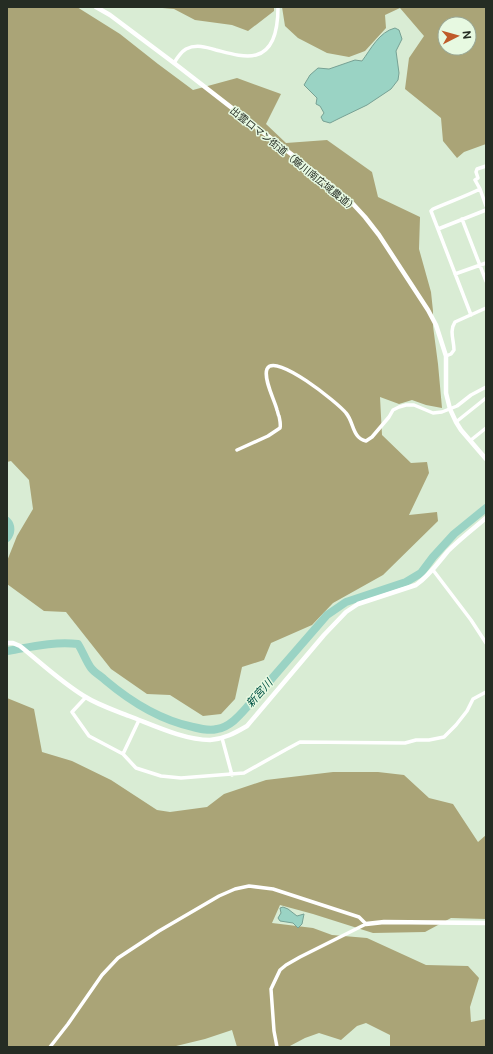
<svg xmlns="http://www.w3.org/2000/svg" width="493" height="1054" viewBox="0 0 493 1054" font-family="'Public Sans','Noto Sans JP',sans-serif">
<style>
.forest{fill:#aaa477;fill-rule:evenodd}
.water{fill:#9ad3c4;stroke:#77a194}
.lines{fill:none;stroke-linecap:round;stroke-linejoin:round}
.river{stroke:#9ad3c4;stroke-width:8}
.minor{stroke:#fff;stroke-width:3.5}
.tertiary{stroke:#fff;stroke-width:4.5}
.labels{text-anchor:middle;stroke-width:3;stroke-linejoin:round;paint-order:stroke}
.street-label{font-size:10px;fill:#252c23;stroke:#e7f9e1}
.water-label{font-size:11px;font-style:italic;fill:#005244;stroke:#e7f9e1}
</style>
<rect width="100%" height="100%" fill="#d9ecd4"/>
<path class="forest" d="M7,7H77L120,34L158,64L193,90L237,78L281,94L266,124L286,143L327,140L372,172L378,197L420,217L419,249L431,292L433,311V326L438,364L442,408L426,405L412,400L399,404L380,397L382,435L411,463L427,462L429,473L409,515L437,512L438,521L383,575L333,603L312,625L271,643L264,660L242,667L235,699L221,714L203,716L170,695L147,694L111,669L66,612L44,611L7,584V561L17,536L33,509L29,480L11,461L7,462Z
M151,7H274V11L248,31L232,25L195,20L174,9Z
M282,7H486V144L464,152L457,158L443,141L441,118L405,89L409,58L424,36L400,8L385,15L386,28L365,51L349,57L327,53L298,38L285,26ZM445,24H469V48H445Z
M7,698L34,709L42,752L72,761L111,780L157,810L170,812L207,807L224,794L266,780L333,772H378L404,775L429,798L453,804L478,842L486,835V919L451,918L425,932L373,933L313,914L280,905L272,923L313,928L332,935L367,938L426,965L468,966L479,978L470,1007L471,1022L486,1019V1047H390V1035L366,1023L357,1026L341,1040L319,1033L305,1038L288,1047H237L232,1030L205,1039L172,1047H7Z"/>
<path class="water" d="M395,28L399,30L402,39L396,51L399,73L398,80L391,89L367,105L340,118L330,123L323,121L321,117L324,113L320,106L316,104L317,98L304,85L310,75L318,68L329,69L355,60L362,61C371,49 379,32 395,28Z
M283,907L288,909L297,916L304,914L302,924L298,928L293,923L280,921L278,918L281,913L280,908Z"/>
<g class="lines">
<path class="river" d="M7,521C12,526 11,533 7,538
M7,651C30,647 55,641 78,644C83,652 86,661 91,668C95,673 101,676 105,680C131,702 160,720 193,727C201,729 209,731 217,729C230,727 240,715 248,706L327,615L346,602L406,582L421,573L433,557L454,534L486,508"/>
<path class="minor" d="M174,63C177,58 181,52 186,49C196,44 206,47 216,50C228,53 244,58 256,55C276,50 278,23 278,7
M486,166L477,169L476,172L478,178L475,180L480,189L486,206
M462,219L486,281
M438,229L486,210
M455,274L486,263
M471,315L431,211L433,209C449,202 464,197 480,189
M446,356L451,354L454,350C454,340 449,331 455,322L486,308
M456,422L486,398
M471,440L486,428
M237,450L268,436L280,428C281,424 280,421 279,416C278,415 278,412 277,410C275,401 263,379 267,369C275,352 338,403 346,413C354,422 352,438 366,441L372,437L389,417L393,410L399,407L406,405H414L433,413L442,412L457,406L471,395L486,387
M433,570L471,620L486,643
M86,697L72,712L89,736L123,754L136,768L161,776L181,778L244,773L287,749L300,742L405,743L416,740H429L444,737L456,725L467,711L473,699L486,692
M222,738L232,775
M123,754L139,720
M50,1047L68,1024L102,975L118,958L159,931L219,896L235,889L249,886L273,889L359,917L366,924L300,957L286,965L280,970L271,989L274,1031L277,1047"/>
<path class="tertiary" d="M96,7L110,15L174,63L326,181L353,204L365,217L379,235L428,310L436,325L446,356V393L450,409L456,422L461,430L486,459
M7,643H13L20,646C41,663 61,682 84,696C98,705 114,710 129,716C153,725 184,740 210,740C224,739 235,733 247,726L324,635L346,612L358,604L416,585C429,576 438,563 448,551C460,539 473,529 486,518
M366,924L384,922L486,923"/>
</g>
<g class="labels">
<g class="street-label">
<text transform="translate(294 159) rotate(39)" y="4">出雲ロマン街道（簸川南広域農道）</text>
</g>
<g class="water-label">
<text transform="translate(259 693) rotate(-48)" y="4">新宮川</text>
</g>
</g>
<rect width="493" height="1054" fill="none" stroke="#252c23" stroke-width="16"/>
<g transform="translate(457 36) rotate(84)"><circle r="19" fill="#e7f9e1" stroke="#99a795"/>
<path d="M0-3L7 15L0 10L-7 15Z" fill="#bf5a29"/>
<text y="-6" font-size="11" font-weight="bold" text-anchor="middle" fill="#252c23">N</text>
</g>
</svg>
